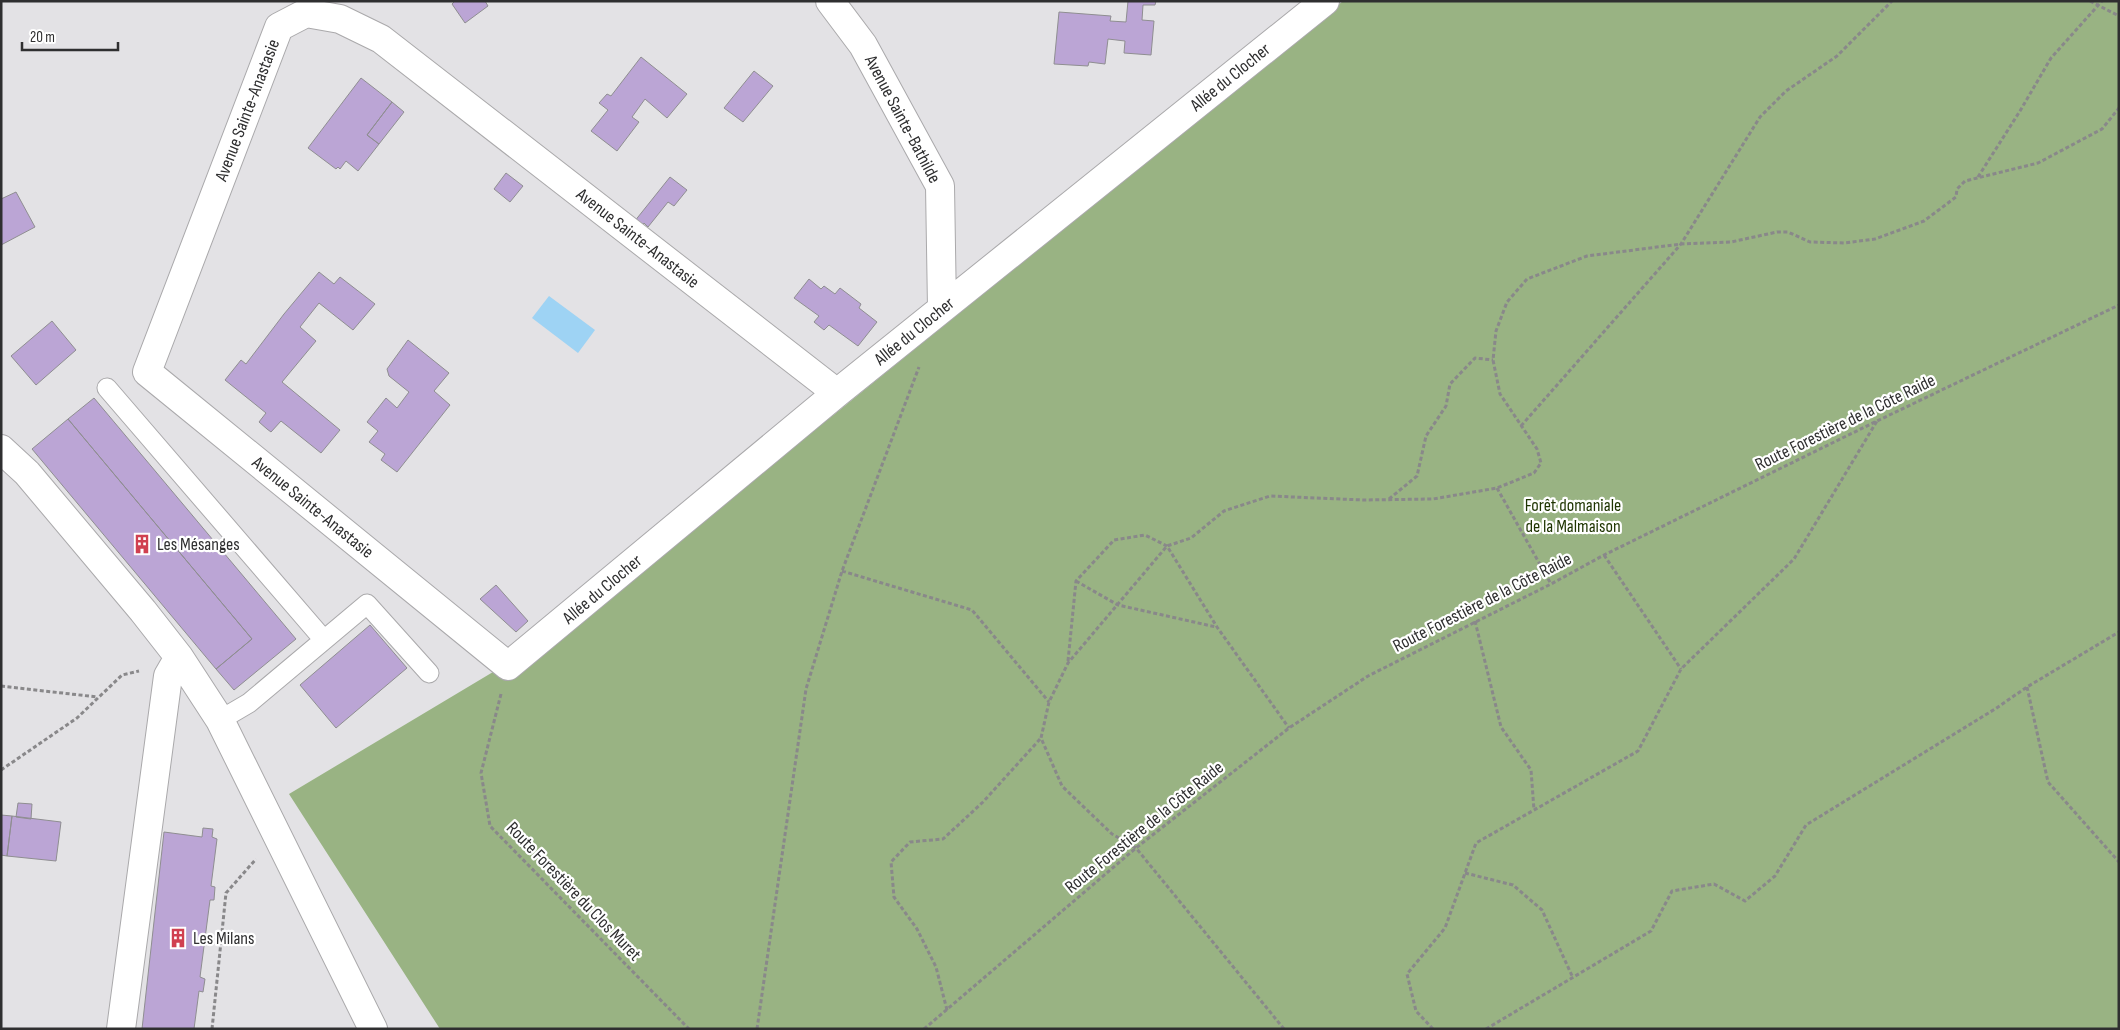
<svg xmlns="http://www.w3.org/2000/svg" width="2120" height="1030" viewBox="0 0 2120 1030" font-family="'Sofia Sans Condensed',sans-serif">
<style>
.forest{fill:#99b383}
.water{fill:#9ed3f4}
.building{fill:#bba5d5;stroke:#8f8e91}
.lines{fill:none;stroke-linecap:round;stroke-linejoin:round}
.lane-casing{stroke:#aaa9ab;stroke-width:21}
.street-casing{stroke:#aaa9ab;stroke-width:30}
.path{stroke:#89888a;stroke-width:3;stroke-dasharray:4 2.5;stroke-linecap:butt}
.lane{stroke:#fff;stroke-width:19}
.street{stroke:#fff;stroke-width:28}
.labels{text-anchor:middle;stroke-width:4.5;stroke-linejoin:round;paint-order:stroke}
.street-label{font-size:18px;fill:#2f2f30;stroke:#fff}
.park-label{font-size:18px;fill:#1e3400;stroke:#fff}
.poi-label{font-size:18px;fill:#2f2f30;stroke:#fff;text-anchor:start}
</style>
<rect width="100%" height="100%" fill="#e3e2e5"/>
<path class="forest" d="M1343,1H2119V1029H440L289,794L493,672L517,640L831,417Z"/>
<path class="water" d="M549,296L595,330L578,353L532,318Z"/>
<path class="building" d="M455,1H485L488,6L465,23L452,4Z
M1128,1H1156L1155,5H1143L1142,20L1154,21L1151,55L1124,53L1125,41L1108,39L1105,64L1089,62L1088,66L1054,64L1059,12L1111,16L1110,21L1126,22Z
M641,57L687,94L667,118L645,99L632,117L639,122L617,151L591,131L608,110L599,103L607,94L611,96Z
M754,71L773,86L743,122L724,108Z
M361,78L392,102L367,135L379,144L358,171L346,161L340,169L338,167L336,169L308,148Z
M392,102L404,112L379,144L367,135Z
M506,173L523,186L510,202L494,189Z
M670,177L687,190L674,206L668,202L648,227L644,223L641,227L634,222Z
M16,192L35,227L1,245V199Z
M319,272L334,284L340,277L375,304L353,330L319,303L300,327L316,341L282,382L340,430L321,453L281,421L271,432L267,429L259,422L266,413L225,380L241,360L246,364L284,314Z
M809,279L821,289L824,286L835,294L840,288L861,304L859,308L877,322L858,346L829,325L824,330L814,322L819,316L794,298Z
M52,321L76,350L36,385L11,356Z
M408,340L449,373L434,391L450,405L397,472L381,460L385,454L369,442L378,431L367,422L386,398L397,408L409,392L389,376L387,369Z
M94,398L296,639L234,690L216,669L252,639L68,419Z
M68,419L252,639L216,669L32,449Z
M496,585L528,621L516,632L480,599Z
M370,625L407,668L336,728L300,685Z
M18,803L32,804L31,819L16,817Z
M1,815L12,816L7,856L1,855Z
M12,816L61,822L56,861L7,856Z
M203,828L213,829L212,837L217,839L211,886L215,887L214,900H210L200,977L205,979L203,992L199,991L194,1029H142L164,832L202,837Z"/>
<g class="lines">
<defs>
<path id="lane" d="M107,388L324,640
M220,720L249,703L367,604L429,673"/>
<path id="street" d="M830,1L863,45L940,186L942,308
M837,393L381,39L340,19L306,13L279,27L147,372L508,666L837,393L1325,1
M1,449L27,473L143,611L179,657L220,720L373,1029
M121,1029L168,676L179,657"/>
</defs>
<use href="#lane" class="lane-casing"/>
<use href="#street" class="street-casing"/>
<path class="path" d="M2090,1L2119,16
M1978,177L2020,111L2051,58L2102,1
M1521,426L1681,244L1760,117L1786,91L1837,56L1892,1
M1497,488L1551,584
M1389,499L1417,476L1426,436L1446,406L1450,384L1475,358L1493,360
M1604,555L1681,669
M842,571L972,610L1049,702
M1076,581L1118,605L1216,627
M1475,621L1501,727L1531,770L1534,810
M1068,661L1076,581L1114,540L1145,535L1167,546L1217,627L1289,728
M1,686L97,697
M2027,687L2048,782L2119,862
M501,694L481,773L490,826L689,1029
M1,770L77,718L122,675L139,671
M1465,873L1513,885L1542,910L1573,978
M947,1010L936,967L917,929L894,897L891,862L910,842L943,839L983,802L1041,738
M212,1029L226,893L256,859
M757,1029L806,689L842,571L919,367
M924,1029L1136,848L1289,728L1368,676L1551,584L1604,555L1877,421L2119,305
M1284,1029L1136,848L1112,834L1062,786L1041,738L1049,702L1068,663L1167,546L1191,538L1224,511L1270,496L1363,500L1433,499L1497,488L1534,473L1541,463L1537,449L1500,394L1493,360L1496,331L1507,302L1527,279L1587,256L1681,244L1731,242L1777,232H1788L1810,242L1844,243L1875,239L1924,221L1956,197L1957,189L1965,181L2038,163L2102,129L2119,108
M1433,1029L1416,1011L1407,974L1445,928L1476,843L1638,751L1681,669L1794,559L1877,421
M1486,1029L1651,931L1672,891L1714,884L1745,901L1775,876L1806,825L1995,709L2027,687L2119,632"/>
<use href="#lane" class="lane"/>
<use href="#street" class="street"/>
</g>
<defs>
<symbol id="building-bare" viewBox="-9 -9 18 18"><path d="M-4-6H4V6H1V3H-1V6H-4ZM-2.5-4.3h1.7v1.8h-1.7ZM.8-4.3h1.7v1.8H.8ZM-2.5-1h1.7V.8h-1.7ZM.8-1h1.7V.8H.8Z" fill="#d04050" stroke="#fff" stroke-width="2.5" paint-order="stroke"/></symbol>
</defs>
<g fill-rule="evenodd">
<use href="#building-bare" x="128" y="530" width="28" height="28"/>
<use href="#building-bare" x="164" y="924" width="28" height="28"/>
</g>
<g class="labels">
<g class="street-label">
<text transform="translate(1230 77) rotate(-39)" y="6">Allée du Clocher</text>
<text transform="translate(247 110) rotate(-69)" y="6">Avenue Sainte-Anastasie</text>
<text transform="translate(903 119) rotate(62)" y="6">Avenue Sainte-Bathilde</text>
<text transform="translate(638 238) rotate(38)" y="6">Avenue Sainte-Anastasie</text>
<text transform="translate(914 331) rotate(-39)" y="6">Allée du Clocher</text>
<text transform="translate(1845 422) rotate(-26)" y="6">Route Forestière de la Côte Raide</text>
<text transform="translate(313 507) rotate(39)" y="6">Avenue Sainte-Anastasie</text>
<text transform="translate(602 589) rotate(-40)" y="6">Allée du Clocher</text>
<text transform="translate(1482 602) rotate(-27)" y="6">Route Forestière de la Côte Raide</text>
<text transform="translate(1144 827) rotate(-39)" y="6">Route Forestière de la Côte Raide</text>
<text transform="translate(574 891) rotate(46)" y="6">Route Forestière du Clos Muret</text>
</g>
<g class="park-label">
<text x="1573" y="511">Forêt domaniale<tspan x="1573" dy="21">de la Malmaison</tspan></text>
</g>
<g class="poi-label">
<text x="157" y="550">Les Mésanges</text>
<text x="193" y="944">Les Milans</text>
</g>
</g>
<rect width="2120" height="1030" fill="none" stroke="#2f2f30" stroke-width="5"/>
<path d="M22 42v8h96v-8" fill="none" stroke="#2f2f30" stroke-width="2.5"/>
<text x="30" y="42" font-size="15" fill="#2f2f30" stroke="#ffffff" stroke-width="4" paint-order="stroke">20 m</text>
</svg>
